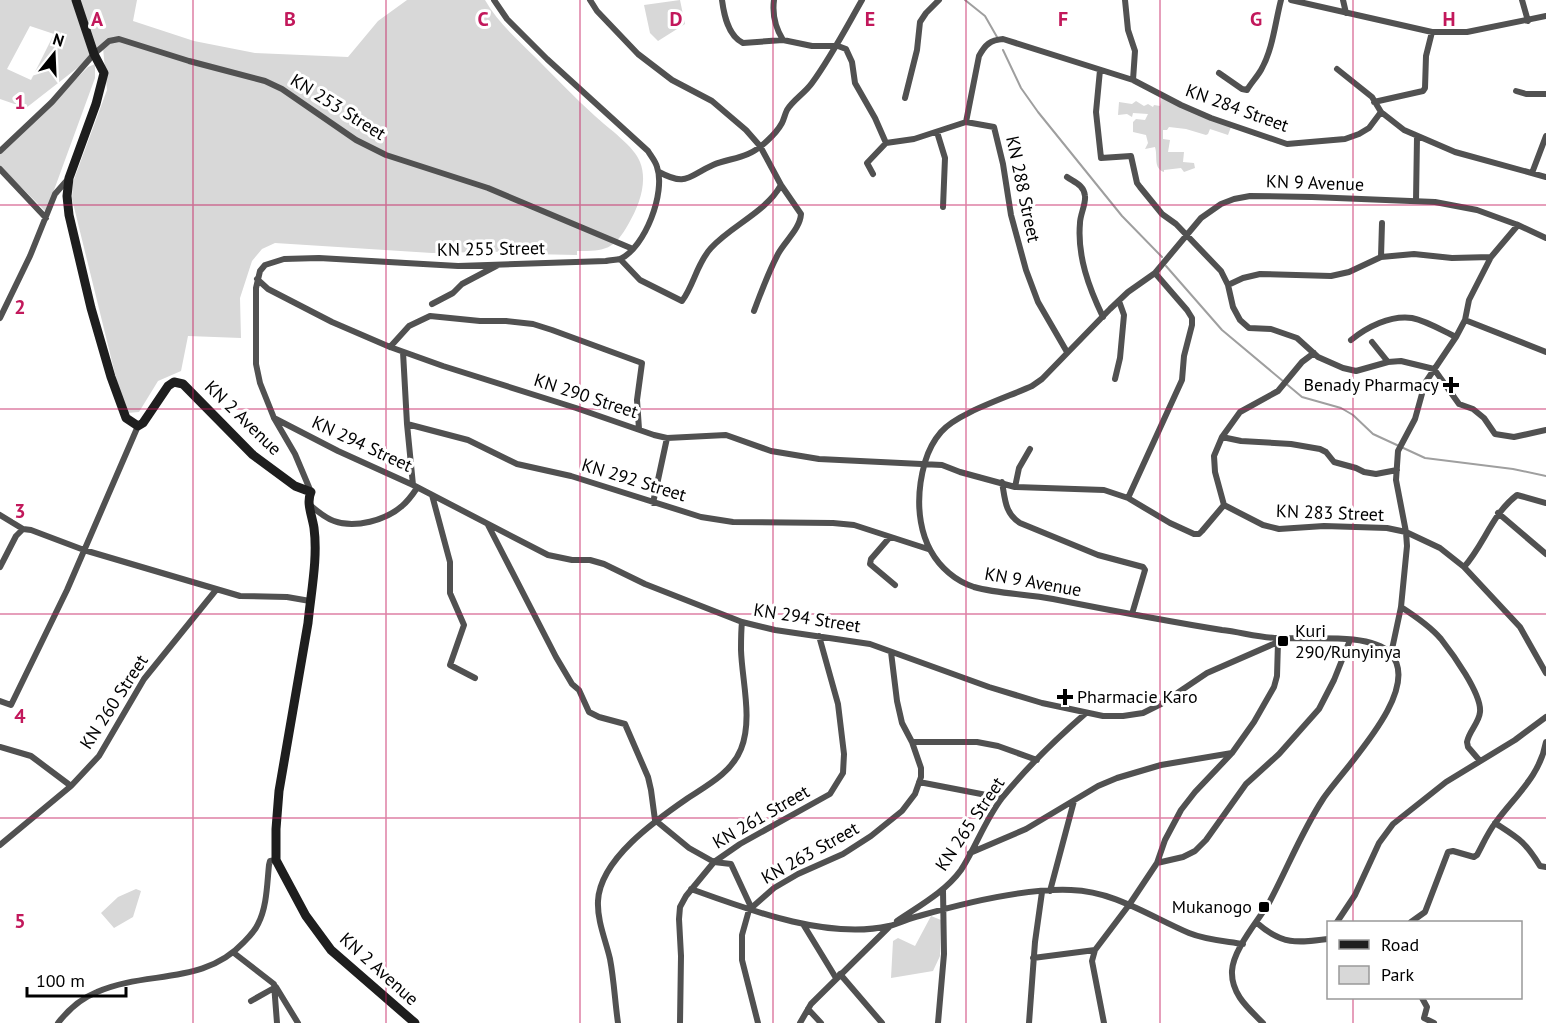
<svg xmlns="http://www.w3.org/2000/svg" width="1546" height="1023" viewBox="0 0 1546 1023" font-family="'PT Sans',sans-serif">
<style>
.green{fill:#d8d8d8;fill-rule:evenodd}
.lines{fill:none;stroke-linecap:round;stroke-linejoin:round}
.stream{stroke:#9f9f9f;stroke-width:2}
.minor{stroke:#515151;stroke-width:6}
.secondary{stroke:#1e1e1e;stroke-width:9}
.grid{fill:none;stroke:#c2185b;stroke-width:1.5;stroke-opacity:0.55}
.poi-dot{fill:#000;stroke:#fff;stroke-width:2}
.labels{text-anchor:middle;stroke-width:6;stroke-linejoin:round;paint-order:stroke}
.street-label{font-size:18px;fill:#000;stroke:#fff}
.poi-label{font-size:18px;fill:#000;stroke:#fff;text-anchor:end}
.grid-label{font-size:20px;text-anchor:middle;font-weight:bold;fill:#c2185b;stroke:#fff;stroke-width:6;stroke-linejoin:round;paint-order:stroke}
</style>
<rect width="100%" height="100%" fill="#fff"/>
<path class="green" d="M0,0H137L133,21L194,41L255,53L348,57L378,21L407,0H485C498,23 518,40 536,58C556,78 575,98 595,116C608,128 635,147 640,162C648,182 639,206 629,223C614,250 606,251 577,251V255L530,254V251L432,253L275,243L262,249L252,261L240,298L241,338L188,336L181,371L158,381L139,412L127,413L120,394L72,199L73,182L107,90L103,48L26,108L0,99ZM30,26L54,34L31,80L7,69Z
M680,0L685,24L658,41L650,33L644,5Z
M95,64V78L46,212L0,166V155L88,67Z
M1162,96L1231,127L1228,135L1210,129L1208,134L1206,135L1186,129L1169,127L1167,130H1163V139L1170,140L1168,152H1184L1183,162L1194,163L1195,168L1184,172L1181,168L1164,170V172C1153,168 1158,157 1155,147L1145,149L1148,143L1146,135L1133,132V122L1136,119L1145,120L1148,114L1133,113L1132,117L1127,114L1118,115L1119,102L1132,104L1136,101L1144,106L1148,104L1153,107L1154,105L1160,106Z
M136,889L141,891L133,917L114,928L101,913L118,897Z
M931,916L941,920L940,956L933,971L891,978L893,941L898,938L915,946Z"/>
<g class="lines">
<path class="stream" d="M965,0L985,16L997,37
M1003,50L1021,88L1038,112L1122,216L1162,257
M1166,266L1222,330L1302,397L1341,408L1353,415L1373,434L1425,458L1513,469L1546,476"/>
<path class="minor" d="M590,0L597,11L638,54L672,80L712,101L746,130L760,146L781,185L801,214C800,229 785,241 778,254C768,273 761,292 754,311
M722,0C724,15 728,36 743,43L783,40
M774,0C772,15 775,27 783,40L812,46H838L846,49L852,62L855,83L875,118L886,143L914,139L966,122L994,127L1003,164L1011,215L1026,270L1038,302L1067,352
M1125,0L1128,30L1135,51L1133,80
M1291,0L1432,32H1467L1546,16
M1343,0L1346,13
M1522,0L1528,21
M1337,69L1372,97L1381,112L1404,130L1455,152L1546,177
M1100,70L1096,112L1101,158L1131,156L1137,183L1140,187L1162,214L1176,224L1221,271L1228,285L1233,307L1240,320L1249,328L1271,329L1297,338L1318,357L1343,368L1356,371L1388,362L1401,361L1434,369L1459,404L1473,409L1484,418L1495,434L1514,437L1546,430
M1219,73L1242,89L1247,90C1251,83 1257,77 1261,70C1273,49 1275,23 1281,0
M1516,91L1526,94H1546
M905,98L917,50L920,22L926,13L939,0
M1374,102L1423,91L1425,88L1426,56L1432,32
M966,122L979,56C985,45 990,40 1003,39L1133,80L1181,105L1211,118L1287,144L1345,139L1359,134L1369,128L1381,112
M937,132L945,158L943,207
M0,151L52,102L94,54L109,41L119,39L189,61L265,81L282,89L356,140L386,155L488,188L633,249
M0,169L46,218
M659,172C687,187 688,176 713,165C724,160 737,159 748,154C760,149 776,134 782,123C784,119 785,114 787,110C793,100 805,93 812,83C831,57 846,28 862,0
M1532,173L1546,136
M873,174L867,163L886,143
M1067,177C1074,182 1084,185 1085,196C1086,204 1080,215 1080,223C1077,256 1089,288 1103,317
M1416,201L1417,137
M1381,257L1382,223
M620,259L640,280L682,301C694,285 697,263 711,248C732,225 765,213 781,185
M257,279L268,289L332,322L390,347L443,366L576,408L654,435L667,438L726,435L771,451L819,459L942,465L960,472L1015,487L1104,490L1128,498L1170,523L1194,534H1199L1202,531L1224,505L1263,525L1279,529L1324,526L1387,528L1406,532L1440,548L1464,567L1520,627L1546,673
M1228,285L1243,278L1260,274L1331,276L1349,272L1381,257L1414,254L1452,258L1491,257
M432,304L453,293L462,284L498,265
M0,318L30,256L55,194L69,178
M1465,320L1546,352
M1351,340C1367,327 1390,315 1412,318C1427,321 1443,331 1456,337
M1372,342L1388,362
M390,347L409,326L430,316L480,321H506L533,324L552,330L642,363L637,400L639,429
M403,352L407,424L468,440L517,464L571,476L701,517L733,522L833,523L854,525L928,549
M1115,379L1120,358L1124,315L1119,301
M274,418L338,451L413,485L548,555L572,560H590L604,564L645,584L742,622L775,630L870,644L989,687L1042,703L1103,716H1123L1143,713L1161,704L1207,673L1278,642
M407,424L413,485
M1222,437L1241,441L1291,444L1320,449L1326,452L1334,462L1356,468L1364,472L1376,474L1397,470
M1002,482C1005,499 1005,514 1020,523L1098,555L1143,567L1145,570L1132,614
M1015,487L1019,468L1030,449
M311,492L295,454L274,418L260,383L256,364V288L260,271L265,265L284,259L319,258L458,266L606,261C610,260 616,260 620,259C645,248 666,192 657,167C656,162 651,156 648,151L547,59L507,19L494,0
M432,495L450,562V593L464,625L450,665L475,678
M1128,498L1182,380L1184,356L1192,325V318L1187,310L1155,273
M653,503L667,438
M310,505C317,511 325,518 334,521C355,529 386,520 402,506C408,501 413,494 417,488
M1224,505L1215,472L1214,456L1222,437L1240,412L1278,391L1302,362L1314,353
M1498,513L1546,554
M0,515L23,529
M488,525L556,657L572,684L579,690L589,712L599,717L625,724L648,777L651,790L655,820L689,848L714,862L731,864L751,907
M890,537L871,559L870,564L895,585
M0,567L16,536L23,529L31,530L84,550L240,596L287,597L310,601
M1464,567C1484,545 1492,514 1517,495L1546,503
M1401,607C1415,616 1430,626 1441,639C1452,653 1482,694 1480,712C1479,723 1469,731 1467,742L1468,747L1480,761
M1391,654L1401,607L1407,546L1406,532L1396,480L1398,451L1415,419L1425,383L1456,337L1465,320L1469,300L1491,257L1518,225
M0,701L11,705L67,590L138,426
M912,742H977L998,746L1037,760
M0,747L31,756L71,786
M919,782L1002,798
M1495,823C1518,838 1525,841 1540,866L1546,867
M0,845L71,786L99,756L144,679L216,590
M970,853L1026,829L1098,786L1117,778L1161,765L1232,753
M1157,863L1183,857L1195,851L1206,840L1246,784L1279,754L1319,709L1334,680L1350,640
M691,889C749,910 828,940 889,926C899,924 909,918 919,916C964,903 1024,888 1071,890C1114,891 1151,917 1189,933C1206,940 1225,941 1243,944
M1050,891L1074,801
M897,921C919,906 945,892 961,870C976,847 985,820 1002,798C1027,767 1056,739 1086,713
M1337,922L1355,895L1379,843L1393,824L1446,782L1515,740L1546,717
M1411,922L1425,912L1448,852L1453,851L1474,857L1477,855C1483,844 1488,832 1496,822C1515,796 1540,776 1546,742
M1257,923C1282,945 1297,943 1328,939
M803,924L836,978
M234,953L274,984L277,1023
M1033,958L1095,950
M840,974L882,1023
M276,987L298,1023
M1422,998L1427,1007L1424,1018L1434,1023
M251,1001L274,988
M808,1009L821,1023
M58,1023C68,1010 82,998 97,992C147,970 203,986 244,942C249,937 255,931 258,924C267,907 267,884 269,865L270,861L276,860
M618,1023C615,1002 614,980 610,959C606,941 597,921 598,901C600,859 656,820 688,798C708,785 732,772 741,749C753,719 742,681 741,650C741,640 741,631 742,622
M680,1023L681,956L679,919L680,907L686,896L714,862L740,844L830,794L843,773L844,754L838,704L819,636
M758,1023L742,960V935L749,910L774,888L798,874L843,854L871,836L902,811L915,794L921,777V768L912,742L902,723L897,701L891,652
M800,1023L811,1004L889,927
M938,1023L944,954L943,890
M1029,1023L1035,942L1042,892
M1104,1023L1092,961L1095,950L1129,905L1157,863L1165,840L1181,810L1195,792L1232,753L1254,722L1274,687L1277,676L1278,642L1280,639
M1263,1023C1248,1008 1231,994 1232,971C1233,949 1259,920 1270,901C1288,867 1302,831 1323,799C1342,770 1425,689 1390,653C1370,632 1306,640 1279,638C1260,638 1241,632 1222,630C1165,621 1109,610 1053,599C1027,594 999,594 974,587C965,584 956,579 949,573C917,546 914,501 925,462C928,452 934,440 941,432C957,413 1008,397 1032,386L1042,379L1110,309L1128,292L1155,273L1201,218L1221,204L1234,199L1250,196L1312,197L1435,202L1477,210L1518,225L1546,238"/>
<path class="secondary" d="M76,0L94,54L104,73L96,104L69,178L67,196L69,215L91,308L111,377L126,418L138,426L143,423L168,386L174,382L183,384L253,455L295,486L311,492C306,503 312,515 314,528C318,558 311,592 308,623L279,791L276,829V860L306,916L331,950L415,1023"/>
</g>
<path class="grid" d="M193,0V1023M386,0V1023M580,0V1023M773,0V1023M966,0V1023M1160,0V1023M1353,0V922M0,205H1546M0,409H1546M0,614H1546M0,818H1546M1353,998V1023"/>
<g class="poi-dot">
<path d="M1448 376h6v6h6v6h-6v6h-6v-6h-6v-6h6z"/>
<rect x="1277" y="635" width="12" height="12" rx="3"/>
<path d="M1062 688h6v6h6v6h-6v6h-6v-6h-6v-6h6z"/>
<rect x="1258" y="901" width="12" height="12" rx="3"/>
</g>
<g class="labels">
<g class="street-label">
<text transform="translate(338 107) rotate(32)" y="6">KN 253 Street</text>
<text transform="translate(1237 108) rotate(20)" y="6">KN 284 Street</text>
<text transform="translate(1315 183) rotate(2)" y="6">KN 9 Avenue</text>
<text transform="translate(1023 189) rotate(78)" y="6">KN 288 Street</text>
<text transform="translate(491 249) rotate(-1)" y="6">KN 255 Street</text>
<text transform="translate(586 396) rotate(18)" y="6">KN 290 Street</text>
<text transform="translate(243 418) rotate(44)" y="6">KN 2 Avenue</text>
<text transform="translate(362 444) rotate(25)" y="6">KN 294 Street</text>
<text transform="translate(634 480) rotate(17)" y="6">KN 292 Street</text>
<text transform="translate(1330 513) rotate(2)" y="6">KN 283 Street</text>
<text transform="translate(1033 582) rotate(10)" y="6">KN 9 Avenue</text>
<text transform="translate(807 618) rotate(9)" y="6">KN 294 Street</text>
<text transform="translate(114 702) rotate(-57)" y="6">KN 260 Street</text>
<text transform="translate(761 817) rotate(-30)" y="6">KN 261 Street</text>
<text transform="translate(970 824) rotate(-56)" y="6">KN 265 Street</text>
<text transform="translate(810 853) rotate(-29)" y="6">KN 263 Street</text>
<text transform="translate(379 969) rotate(42)" y="6">KN 2 Avenue</text>
</g>
<g class="poi-label">
<text x="1439" y="391">Benady Pharmacy</text>
<text x="1295" y="637" text-anchor="start">Kuri<tspan x="1295" dy="21">290/Runyinya</tspan></text>
<text x="1077" y="703" text-anchor="start">Pharmacie Karo</text>
<text x="1252" y="913">Mukanogo</text>
</g>
</g>
<g class="grid-label">
<text x="97" y="26">A</text>
<text x="290" y="26">B</text>
<text x="483" y="26">C</text>
<text x="676" y="26">D</text>
<text x="870" y="26">E</text>
<text x="1063" y="26">F</text>
<text x="1256" y="26">G</text>
<text x="1449" y="26">H</text>
<text x="20" y="109">1</text>
<text x="20" y="314">2</text>
<text x="20" y="518">3</text>
<text x="20" y="723">4</text>
<text x="20" y="928">5</text>
</g>
<rect x="1327" y="921" width="195" height="78" fill="#ffffff" stroke="#999999" stroke-width="1.5"/>
<rect x="1339" y="940" width="30" height="9" fill="#1e1e1e" stroke="#999999" stroke-width="1.5"/>
<text x="1381" y="951" font-size="18" fill="#000000">Road</text>
<rect x="1339" y="966" width="30" height="18" fill="#d8d8d8" stroke="#999999" stroke-width="1.5"/>
<text x="1381" y="981" font-size="18" fill="#000000">Park</text>
<g transform="translate(54 54) rotate(18)" stroke="#ffffff" stroke-width="4.5" paint-order="stroke">
<path d="M0-4.5L10 22L0 15L-10 22Z" fill="#000000"/>
<text y="-9" font-size="16" font-weight="bold" text-anchor="middle" fill="#000000">N</text>
</g>
<path d="M27 987v9h99v-9" fill="none" stroke="#000000" stroke-width="3"/>
<text x="36" y="987" font-size="18" fill="#000000" stroke="#ffffff" stroke-width="4.5" paint-order="stroke">100 m</text>
</svg>
